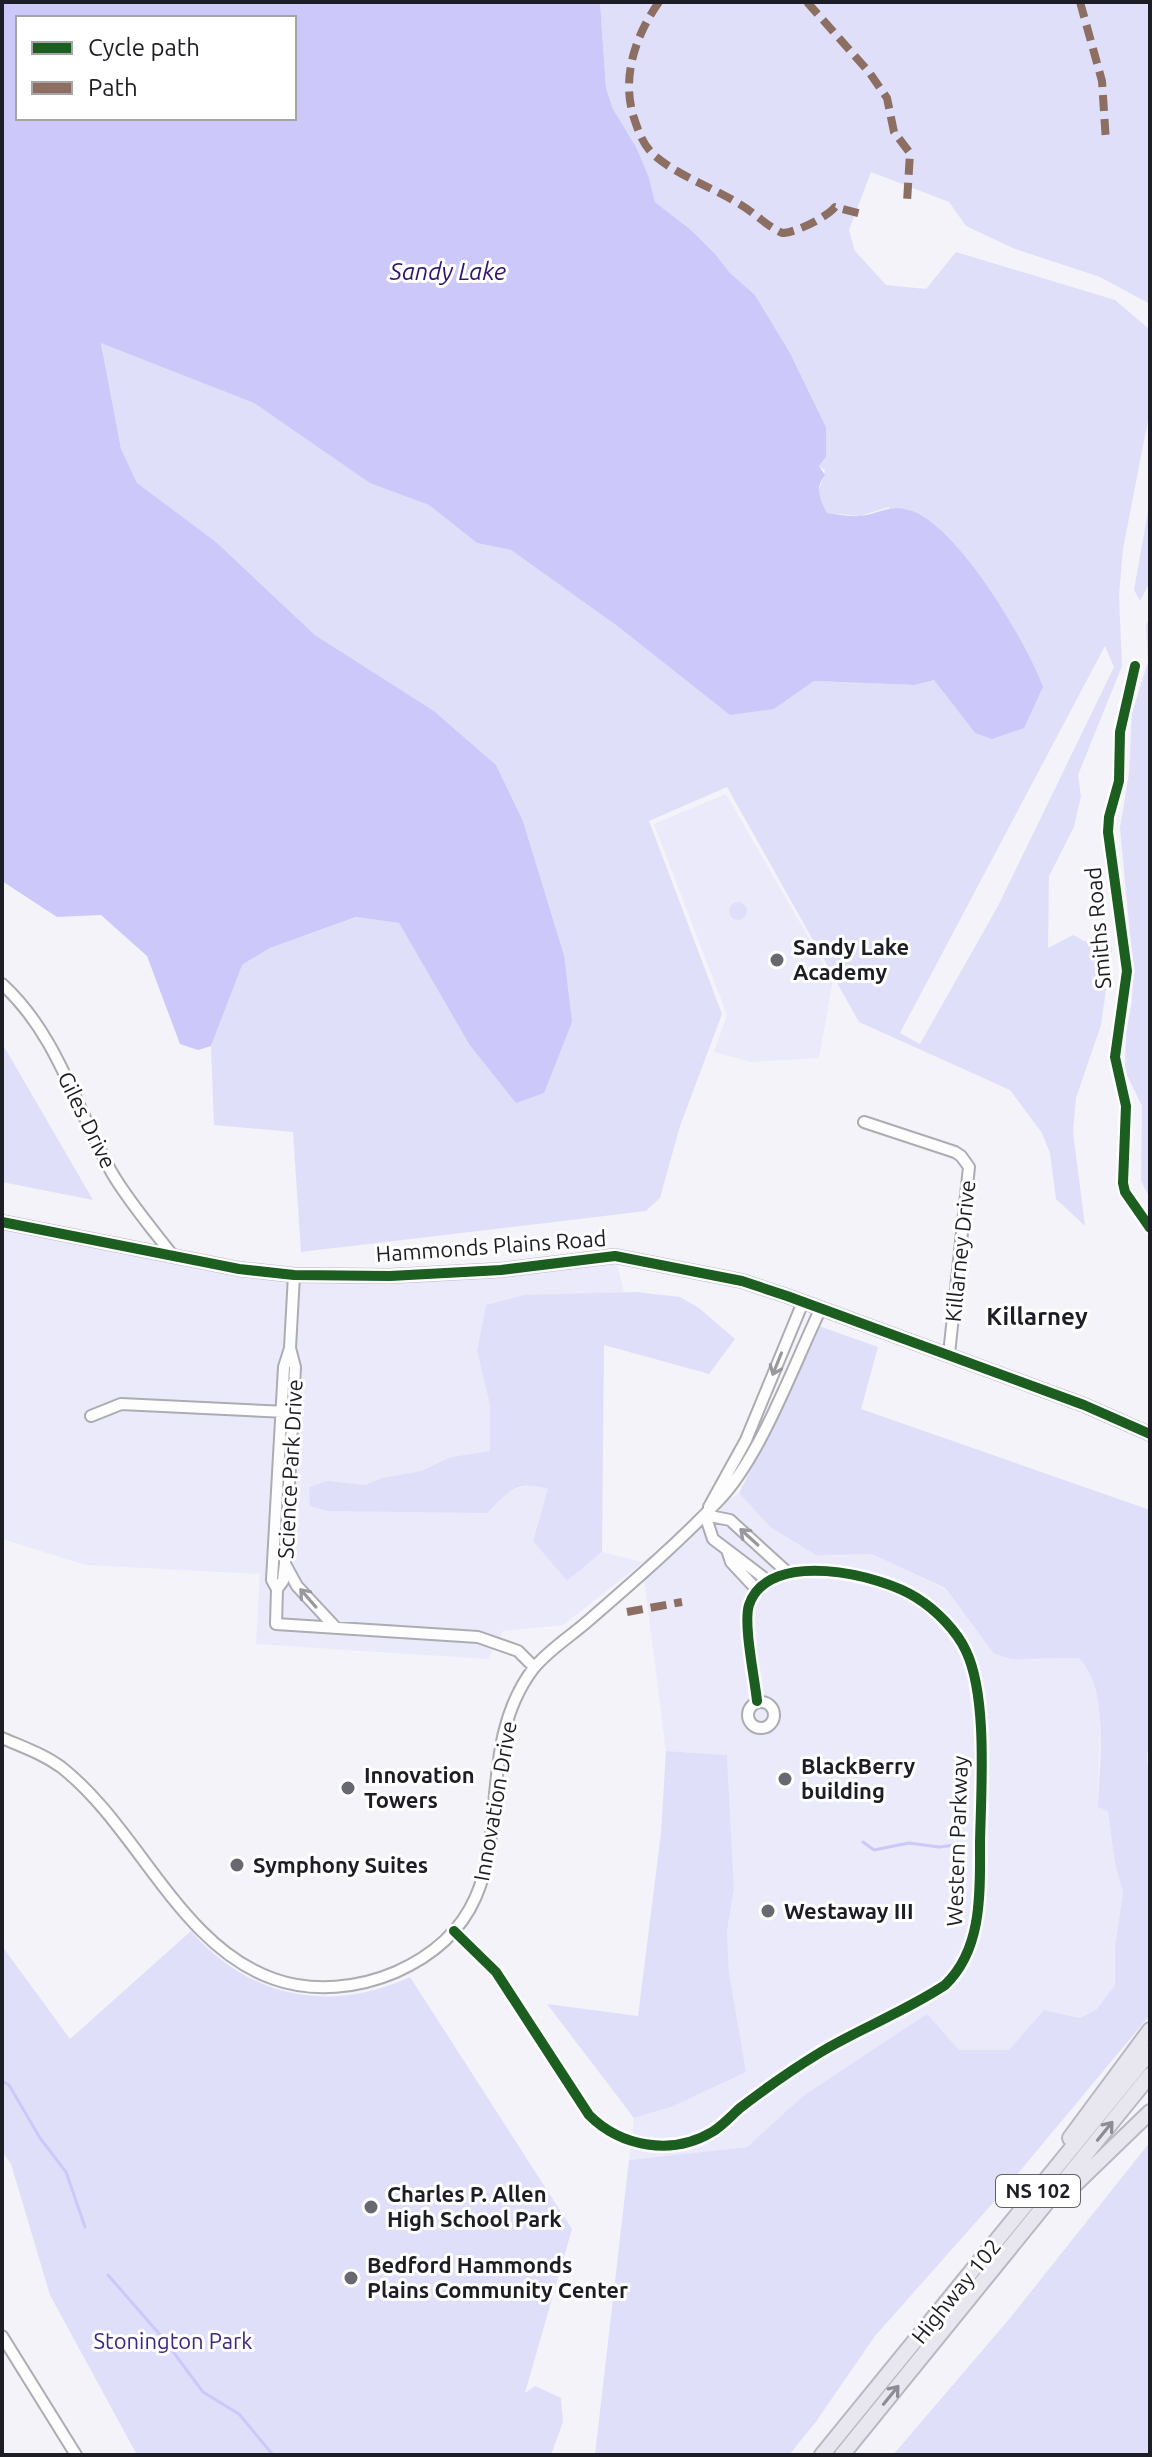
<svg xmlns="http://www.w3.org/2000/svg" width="1152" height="2457" viewBox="0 0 1152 2457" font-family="Ubuntu,sans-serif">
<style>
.built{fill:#eaeafb}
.green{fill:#e0dffa;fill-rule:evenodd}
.water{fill:#ccc8f9;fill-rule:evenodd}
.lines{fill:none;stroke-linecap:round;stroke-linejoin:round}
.stream{stroke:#ccc8f9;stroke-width:3}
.minor-casing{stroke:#acacb3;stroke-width:14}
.major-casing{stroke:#b8b8c3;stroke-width:16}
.highway-casing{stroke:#b8b8c3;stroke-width:18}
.minor{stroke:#fdfdfe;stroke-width:10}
.major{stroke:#f0f0f6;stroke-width:12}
.highway{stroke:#e8e7f0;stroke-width:14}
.quiet{stroke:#8d6e63;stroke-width:8;stroke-dasharray:16 8;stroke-linecap:butt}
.cycleway-casing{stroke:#fff;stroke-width:15}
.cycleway{stroke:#1b5e20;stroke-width:10}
.oneway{stroke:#98989d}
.oneway2{stroke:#8d8c95}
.poi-dot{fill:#686870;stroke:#fff;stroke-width:3}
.labels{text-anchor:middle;stroke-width:6;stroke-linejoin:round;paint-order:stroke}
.shield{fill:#fff;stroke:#616167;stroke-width:2}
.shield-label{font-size:20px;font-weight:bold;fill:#1d1d26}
.street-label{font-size:22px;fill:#1d1d26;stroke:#fff}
.poi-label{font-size:22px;font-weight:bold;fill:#1d1d26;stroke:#fff;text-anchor:start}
.park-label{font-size:22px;fill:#3d2684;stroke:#fff}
.water-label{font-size:24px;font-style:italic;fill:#301573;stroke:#fff}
.neighbourhood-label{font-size:24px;font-weight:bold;fill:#1d1d26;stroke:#fff}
</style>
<rect width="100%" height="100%" fill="#f3f3f9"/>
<path class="built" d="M726,794L833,980L819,1058L751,1062L714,1052L727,1015L654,824Z
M2,1222L239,1269L390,1276L615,1256L624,1293L486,1305L477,1351L490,1405V1451L451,1457L421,1471L382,1478L365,1485L328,1481L327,1511H388L534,1485L549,1489L533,1541L567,1581L602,1552L642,1562L739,1493L770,1527L816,1555L872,1553L945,1589L994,1654L1011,1659L1079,1658L1090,1669L1100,1710L1098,1807L1108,1810L1115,1864L1124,1892L1115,1947V1985L1109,1995L1097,2009L1080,2018L1044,2010L1010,2050H959L803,2096L747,2147L629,2160L634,2118L671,2107L729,1973L727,1931L734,1889L727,1755L666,1751L642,1563L563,1625L503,1631L488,1659L256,1644L260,1574L86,1565L2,1539Z"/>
<path class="green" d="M600,2H1150V304L1100,277L1015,249L966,226L949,202L871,172L849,230L855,251L886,285L926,289L956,252L1115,300L1148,328L1150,335V410L1123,549L1119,595L1122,666L1078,775L1081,796L1074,827L1049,876L1048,948L1073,935L1084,941L1112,947L1101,1025L1076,1098L1073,1132L1085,1226L1056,1199L1050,1153L1042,1133L1010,1090L859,1022L727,787L649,821L722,1014L680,1126L660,1198L646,1211L301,1252L293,1132L214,1125L211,1046L241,966L270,948L357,917L399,923L469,1044L564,955L523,821L496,765L434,711L315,635L216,542L136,483L121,449L101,342L254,403L370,482L429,505L477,543L511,550L620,628L774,709L814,681L915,685L934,680L975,733L889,507L860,516L827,513L818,493L825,470L819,466L825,459L826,427L790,353L755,295L730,273L691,230L655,202L649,178L636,149L613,109L606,88ZM1105,646L1114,667L998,906L920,1044L900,1033Z
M1150,500V582L1140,601L1134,590Z
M1150,617V1198L1141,1181L1142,1106L1125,1071L1126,1032L1132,1002L1133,966L1120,828L1129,773L1132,713L1148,662L1146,625Z
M729 911a9 9 0 1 1 18 0a9 9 0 1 1-18 0Z
M2,1043L93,1200L2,1182Z
M637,1292L680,1297L699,1308L735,1339L709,1374L604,1345L602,1552L567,1581L533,1541L548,1489C515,1480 509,1491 487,1513L327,1511L310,1506L309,1487L328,1481L365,1485L382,1478L421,1471L451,1457L490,1451V1405L477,1351L486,1305L524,1295Z
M816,1325L878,1347L861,1409L1150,1510V1738L1147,1755L1150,1796V2015L1000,2195L875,2336L815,2423L789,2455H595L629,2160L747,2147L803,2096L927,2014L959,2050H1009L1044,2010L1080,2018L1097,2009L1115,1985V1947L1123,1892L1115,1864L1108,1811L1098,1807C1099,1765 1110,1690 1079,1658L1011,1659L994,1654L945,1588L872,1554L816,1555L770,1527L739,1493L777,1420Z
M666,1751L727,1755L734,1889L727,1931L729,1973L746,2072L671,2107L634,2118L547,2004L638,2016L661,1833Z
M191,1931C249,1998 330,2014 410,1977L572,2229L525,2393L535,2386L561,2398L563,2422L551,2455H137L50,2295L11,2164L2,2151V1946L70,2039Z
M1150,2142V2455H893L1010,2318Z"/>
<path class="water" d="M2,2H600L606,88L613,109L637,149L649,178L655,202L691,230L715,254L730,273L755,295L790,353L826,427V457L819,466L825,475C814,489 820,498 827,513C837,514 848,517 858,516C879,515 889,503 912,511C959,528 1026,641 1043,687L1024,728L992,739L975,733L934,680L915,685L814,681L774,709L730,715L620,628L511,550L477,543L429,505L370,483L254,403L101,343L121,449L137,483L216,542L315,635L434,711L496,765L523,821L564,955L572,1022L544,1093L516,1103L469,1044L399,923L356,917L270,948L242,965L211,1046L198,1050L180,1044L147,956L101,915L57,917L2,881ZM18,18H294V118H18Z"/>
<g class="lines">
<path class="stream" d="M863,1842L874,1850L909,1843L939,1847L956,1845
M2,2081L9,2085L40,2138L66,2172L85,2227
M108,2275L162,2337L203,2392L239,2414L273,2455"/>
<defs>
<path id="minor" d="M1135,666L1120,732L1119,781L1109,817L1108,832L1127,971L1115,1057L1126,1106L1123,1183L1125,1192L1150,1228
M2,984C58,1035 76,1109 112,1173C129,1202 153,1230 174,1257
M864,1122L955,1152L961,1156L969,1167L949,1354
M290,1348L284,1367L272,1580L277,1589L276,1624L478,1637L518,1651L534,1667
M91,1416L121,1404L287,1412
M709,1507L746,1440L803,1302
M705,1515L730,1520L787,1572
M705,1515L713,1539L767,1580
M728,1553L731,1562L758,1591
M285,1564L297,1586L336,1628
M277,1589L283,1581L285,1563L295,1367L290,1348L294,1275
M748 1715a13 13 0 1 1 26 0a13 13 0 1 1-26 0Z
M2,1738C23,1747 43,1754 61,1767C138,1827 179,1946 274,1979C313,1993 359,1988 396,1972C542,1907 458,1769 533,1669C547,1651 571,1636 588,1621C633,1582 678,1543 719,1500C761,1456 794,1364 821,1308
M454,1931L496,1972L589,2115C621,2147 672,2156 712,2132C722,2126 731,2116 740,2108C766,2088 793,2069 821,2052C861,2028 906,2011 945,1985C983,1949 980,1891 980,1843C981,1790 988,1697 966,1651C957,1631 936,1610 917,1598C880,1574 768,1548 749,1605C743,1624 755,1680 757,1701
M2,2336L76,2455"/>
<path id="major" d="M2,1222L239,1269L294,1275L390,1276L501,1270L615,1256L742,1281L787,1296L1084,1405L1150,1434"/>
<path id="highway" d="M1070,2138L1150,2030
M1062,2197L1150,2112
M822,2455L1150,2052
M842,2455L1150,2075"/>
</defs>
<use href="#minor" class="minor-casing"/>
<use href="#major" class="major-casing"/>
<use href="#highway" class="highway-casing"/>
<use href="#minor" class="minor"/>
<use href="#major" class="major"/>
<use href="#highway" class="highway"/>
<path class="quiet" d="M659,2C635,36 621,78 634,118C639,133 643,145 655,156C679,176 709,186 736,202C753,211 765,225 782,233C795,233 827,217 835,207L862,214
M807,2L869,72L887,98L894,132L910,153L907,202
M1080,2L1102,81L1106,142
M627,1612L682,1602"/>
<defs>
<path id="cycleway" d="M1135,666L1120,732L1119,781L1109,817L1108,832L1127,971L1115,1057L1126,1106L1123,1183L1125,1192L1150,1228
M2,1222L239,1269L294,1275L390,1276L501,1270L615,1256L742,1281L787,1296L1084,1405L1150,1434
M454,1931L496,1972L589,2115C621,2147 672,2156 712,2132C722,2126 731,2116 740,2108C766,2088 793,2069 821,2052C861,2028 906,2011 945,1985C983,1949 980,1891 980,1843C981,1790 988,1697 966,1651C957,1631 936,1610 917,1598C880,1574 768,1548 749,1605C743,1624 755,1680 757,1701"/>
</defs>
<use href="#cycleway" class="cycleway-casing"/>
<use href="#cycleway" class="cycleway"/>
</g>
<defs><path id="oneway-shaft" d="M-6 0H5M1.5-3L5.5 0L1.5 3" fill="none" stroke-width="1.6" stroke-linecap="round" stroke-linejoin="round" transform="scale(2)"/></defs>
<g class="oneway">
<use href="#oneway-shaft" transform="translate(777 1364) rotate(112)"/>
<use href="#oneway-shaft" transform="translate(749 1537) rotate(-138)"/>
<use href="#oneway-shaft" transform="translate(308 1598) rotate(-131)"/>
</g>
<g class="oneway2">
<use href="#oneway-shaft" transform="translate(1105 2131) rotate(-51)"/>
<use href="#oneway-shaft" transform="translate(891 2395) rotate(-51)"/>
</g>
<g class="poi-dot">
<circle cx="777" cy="960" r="8"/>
<circle cx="785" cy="1779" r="8"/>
<circle cx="348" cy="1788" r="8"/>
<circle cx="237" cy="1865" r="8"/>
<circle cx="768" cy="1911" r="8"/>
<circle cx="371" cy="2207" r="8"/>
<circle cx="351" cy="2278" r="8"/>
</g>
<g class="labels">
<rect class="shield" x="996" y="2175" width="84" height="32" rx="6"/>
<g class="shield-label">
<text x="1038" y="2198">NS 102</text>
</g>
<g class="street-label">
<text transform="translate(1098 928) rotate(-95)" y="8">Smiths Road</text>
<text transform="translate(87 1120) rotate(64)" y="8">Giles Drive</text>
<text transform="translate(491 1246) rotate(-4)" y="8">Hammonds Plains Road</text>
<text transform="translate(960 1251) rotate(-84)" y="8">Killarney Drive</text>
<text transform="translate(290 1469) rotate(-87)" y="8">Science Park Drive</text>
<text transform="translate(495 1801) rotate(-80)" y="8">Innovation Drive</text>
<text transform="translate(957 1841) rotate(-88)" y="8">Western Parkway</text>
<text transform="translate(956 2291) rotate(-51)" y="8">Highway 102</text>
</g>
<g class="poi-label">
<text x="793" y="955">Sandy Lake<tspan x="793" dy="25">Academy</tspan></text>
<text x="801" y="1774">BlackBerry<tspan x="801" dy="25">building</tspan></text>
<text x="364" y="1783">Innovation<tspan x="364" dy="25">Towers</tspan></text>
<text x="253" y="1873">Symphony Suites</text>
<text x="784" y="1919">Westaway III</text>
<text x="387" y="2202">Charles P. Allen<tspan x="387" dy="25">High School Park</tspan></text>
<text x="367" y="2273">Bedford Hammonds<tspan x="367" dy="25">Plains Community Center</tspan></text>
</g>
<g class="park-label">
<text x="173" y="2349">Stonington Park</text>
</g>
<g class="water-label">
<text x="448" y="280">Sandy Lake</text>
</g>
<g class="neighbourhood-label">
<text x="1037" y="1325">Killarney</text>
</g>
</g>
<rect width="1152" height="2457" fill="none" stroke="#1d1d26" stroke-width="8"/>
<rect x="16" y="16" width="280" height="104" fill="#ffffff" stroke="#a5a5a8" stroke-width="2"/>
<rect x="32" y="42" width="40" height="12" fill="#1b5e20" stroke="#a5a5a8" stroke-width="2"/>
<text x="88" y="56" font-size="24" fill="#1d1d26">Cycle path</text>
<rect x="32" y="82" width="40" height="12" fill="#8d6e63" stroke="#a5a5a8" stroke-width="2"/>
<text x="88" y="96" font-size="24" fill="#1d1d26">Path</text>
</svg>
